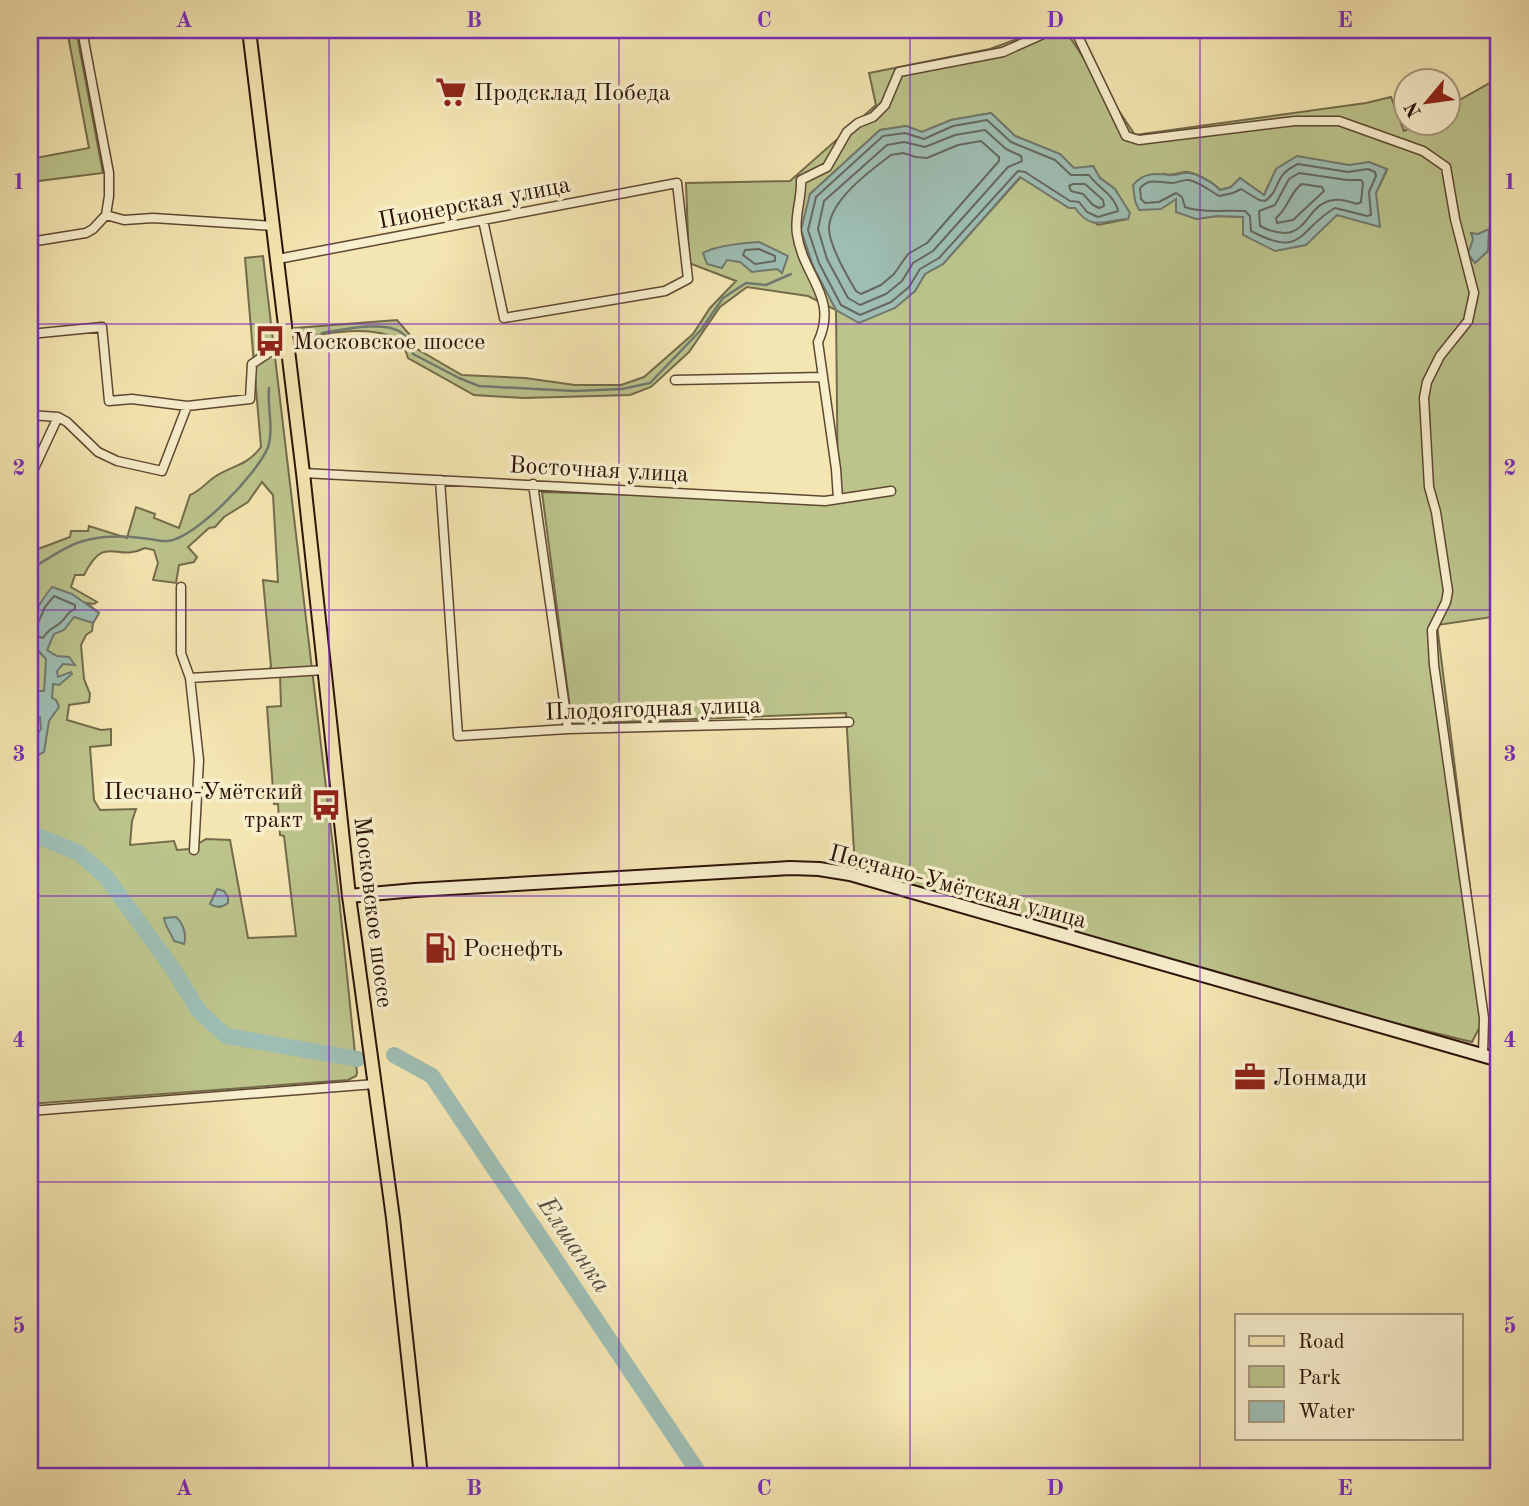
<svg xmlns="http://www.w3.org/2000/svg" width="1529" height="1506" viewBox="0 0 1529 1506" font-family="'Old Standard TT',serif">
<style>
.green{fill:#bcc48c;stroke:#746b4a;stroke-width:2;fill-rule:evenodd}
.water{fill:#9ebeb4;stroke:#70796f;stroke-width:2}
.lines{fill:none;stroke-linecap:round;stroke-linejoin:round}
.shore{stroke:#65685e;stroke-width:2}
.stream{stroke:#70796f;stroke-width:2.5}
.river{stroke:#9ebeb4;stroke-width:16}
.street-casing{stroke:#5e4732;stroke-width:11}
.secondary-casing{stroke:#2c1208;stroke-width:16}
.primary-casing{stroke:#2c1208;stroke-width:16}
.street{stroke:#f8efcd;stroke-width:8}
.secondary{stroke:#f8efcd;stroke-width:12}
.primary{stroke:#f4e6b2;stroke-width:12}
.grid{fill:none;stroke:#7b2cbf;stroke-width:2;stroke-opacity:0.55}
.labels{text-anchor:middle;stroke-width:7;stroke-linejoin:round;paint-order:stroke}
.poi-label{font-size:24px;fill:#2c1208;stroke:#f8efcd;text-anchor:start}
.street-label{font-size:24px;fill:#2c1208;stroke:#f8efcd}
.water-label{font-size:26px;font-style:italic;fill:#544e44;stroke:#f8efcd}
.neatline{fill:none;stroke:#7b2cbf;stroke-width:2.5}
.grid-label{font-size:23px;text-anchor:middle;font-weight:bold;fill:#7b2cbf}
</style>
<rect width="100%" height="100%" fill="#f4e6b2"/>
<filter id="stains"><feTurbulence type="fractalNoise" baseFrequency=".00286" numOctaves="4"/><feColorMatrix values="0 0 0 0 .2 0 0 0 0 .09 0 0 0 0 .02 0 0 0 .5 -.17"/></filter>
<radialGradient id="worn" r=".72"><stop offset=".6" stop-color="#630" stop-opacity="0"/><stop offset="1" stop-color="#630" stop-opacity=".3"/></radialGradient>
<path class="green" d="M67,30H76L103,173L30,182V159L89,148Z
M1041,30H1065L1135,135L1366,103L1391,97L1404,131L1419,123L1448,122L1449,106L1495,80L1499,83V616L1437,625L1486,1015L1472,1042L1341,1010L855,869L846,713L572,724L542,492L838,501L836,310L808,296L747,287L720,307L689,352L651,387L630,395L524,398L474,395L408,358L402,340C368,324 332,333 295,338V328L397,320L410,335L417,349L462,375L525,378L575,385H621L644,377L693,334L710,308L736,281L689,263L686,183L790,181L876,105L869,73L990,49ZM991,113L1015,136L1060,154L1074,169L1093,166L1100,178L1115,189L1128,219L1098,225L1075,208H1069L1021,177L943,264L925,274L915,291L810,194L880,130L906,126L922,132L951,120ZM1369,162L1387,170L1376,193L1329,220L1217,216L1196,219L1177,198L1164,174C1174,177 1180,171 1188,172C1198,174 1214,183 1220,190L1231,187L1240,178L1264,195L1269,184Z
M263,256L339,897L357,1073L356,1076L348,1080L30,1104V557L38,556V549L70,537L71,531H88L89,526L127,538L136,507L155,514L154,518L179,528L190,495C200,491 205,484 213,478C231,465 246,467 261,447L245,258ZM262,482L273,495L278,582L263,580L271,666L267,675L280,674L281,706L267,707L274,804H278L280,835L284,836L296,936L248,938L230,840L206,839L189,849L177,850L174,841L130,845L132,821L136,809L100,810L94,800L90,747L111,745V729L101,730L67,720L69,705L89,702L90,694L84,679L81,645L86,635L92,631L93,623L99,613L87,603L94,604L97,602L71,587L75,575H84C106,532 115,563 145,548L154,550L158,563L153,580L176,583L179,565L194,562L197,557L188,547L209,528L215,527L224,517L248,502Z"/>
<path class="water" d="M991,113L1015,136L1060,154L1074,168L1093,166L1100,178L1115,189L1130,213L1128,219C1104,220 1092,232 1075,208H1069L1020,177L943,264L925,274L915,291L895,308L859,323L836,310L813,266L801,230L810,194L880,130L906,126L922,132L951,120Z
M1297,156L1349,165L1369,162L1387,169L1376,193L1380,227L1337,215L1306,245L1275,251L1243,235V217L1217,216L1196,219L1176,212V199L1161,209L1139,210L1135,201L1133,185C1143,173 1154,173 1169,175C1175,176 1179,173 1186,173C1195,172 1214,183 1220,190L1231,187L1240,178L1264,195L1276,169Z
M1489,229L1488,251L1475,263L1468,254L1473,239L1471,233L1478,234Z
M759,242L788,256L782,273L777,269L752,272L740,262L727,260L722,268L707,264L703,253C715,246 744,243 759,242Z
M52,587L72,594L99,613L93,623L74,617L64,630L54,634L47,650L57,656L69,657L75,665L63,664L57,671L58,677L71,672L72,674L59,685L53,684L52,698L56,700L59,707L49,721L44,752L30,759L32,748L30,738L36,736L41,729L40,717H30V691H44L46,659C19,634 33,611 52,587Z
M217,889L224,891L228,897V903C222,908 216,908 210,904Z
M176,917C183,923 187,935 184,944L174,941C171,932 165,927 164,918Z"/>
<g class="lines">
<path class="shore" d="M987,120L1011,142L1055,160L1071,175H1089C1098,188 1115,195 1118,211L1098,217L1087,212L1079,202L1070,201L1025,172L1018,171L939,258L920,269L909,287L891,302L860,315L841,305L819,263L808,230L816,197L883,136L905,133L924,139L953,126Z
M985,130L1006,149L1021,156L1022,161L1008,167L933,251L913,263L902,281L886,294L860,305L848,298L827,259L818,229L824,201L887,145L904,142L925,147L955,135Z
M981,141L999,157V161L927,243L908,254L894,274L881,285L861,294L856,291C847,276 828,244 829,227C831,199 870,171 891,155L903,153L916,157L927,158L958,145Z
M1298,164L1348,172L1368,169L1375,172L1376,176L1369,192L1371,215L1367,216L1335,208C1297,230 1304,259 1251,231L1250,216L1245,211C1226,210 1200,213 1185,207L1182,197L1176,193L1159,202L1145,203L1141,199L1140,188C1150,177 1159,183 1172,183C1178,183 1183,179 1189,180C1201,183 1209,190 1219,196L1233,193L1241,189L1259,200L1265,201C1282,189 1272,176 1298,164Z
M1299,173L1347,180H1361L1363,183L1361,202L1357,204C1350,202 1342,199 1335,200C1302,202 1310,251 1260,226L1259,211L1275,205L1289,179Z
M1073,184H1085L1103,200L1104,206L1099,208L1093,205L1083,194L1071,191L1069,186Z
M1302,184L1322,187L1324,191L1293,220L1277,223L1276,218C1288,209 1291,190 1302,184Z
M759,249L775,256V261L755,264L743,255L745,250Z
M30,626L38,623L45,607L54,596L75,605V609C67,612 67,617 61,622C54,629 50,627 43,638L30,634"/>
<path class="stream" d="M322,333C342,330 381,321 399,331C408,336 410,346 413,354L459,378L479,386L574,391L622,389L650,383L701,330L723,298L746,283L766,285L791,274
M30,569C47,560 68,544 87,540C104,536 124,536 141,538C149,538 160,542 168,541C196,538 258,473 268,447C274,429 267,406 269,388"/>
<path class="river" d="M30,833L79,853L106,877L171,966L199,1011L226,1036L358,1059
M394,1055L432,1076L701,1476"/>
<defs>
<path id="street" d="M82,30L109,173V196L106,215
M1075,30L1126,136L1139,140L1295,121H1339L1423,151L1446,167L1455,219L1474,293L1468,321L1440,356L1427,382L1424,398L1429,487L1436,512L1448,591L1446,602L1432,630L1434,665L1484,1018L1483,1055
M30,242L86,233L93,229L106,215L124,220L153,218L274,226
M278,259L677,183L688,279L665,291L504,318L483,220
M30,334L102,327L109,401L132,399L187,406L250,399L252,364L270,352L289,349
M675,380L822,377
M30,415L58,417L67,422L98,452L117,461L162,471L187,406
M303,473L825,501L891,491
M30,477L58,417
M440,480L458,736L568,729L849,722
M533,484L568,729
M838,499L836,469L818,342C839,297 803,277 797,234C794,216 802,199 801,180L827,167L847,132L858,123L873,117L885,105L899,72L1003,52L1052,30
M181,587V653L190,678L199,760L194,850
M190,678L325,670
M30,1111L375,1084"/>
<path id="secondary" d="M349,896L415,890L790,868L819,869L850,874L1499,1060"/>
<path id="primary" d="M249,30L303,473L349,896L393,1218L421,1476"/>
</defs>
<use href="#street" class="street-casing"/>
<use href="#secondary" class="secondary-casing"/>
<use href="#primary" class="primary-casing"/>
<use href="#street" class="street"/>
<use href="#secondary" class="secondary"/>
<use href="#primary" class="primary"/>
</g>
<path class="grid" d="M329,30V1476M619,30V1476M910,30V1476M1200,30V1476M30,324H1499M30,610H1499M30,896H1499M30,1182H1499"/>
<defs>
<symbol id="supermarket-bare" viewBox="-9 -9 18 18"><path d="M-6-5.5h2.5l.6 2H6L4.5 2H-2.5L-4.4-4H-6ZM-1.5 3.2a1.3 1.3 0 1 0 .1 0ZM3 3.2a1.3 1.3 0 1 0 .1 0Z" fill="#8f2418" stroke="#f8efcd" stroke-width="2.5" paint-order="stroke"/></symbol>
<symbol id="bus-bare" viewBox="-9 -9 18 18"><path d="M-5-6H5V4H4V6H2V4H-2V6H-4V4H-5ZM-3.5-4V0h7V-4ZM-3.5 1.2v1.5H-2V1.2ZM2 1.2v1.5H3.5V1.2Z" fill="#8f2418" stroke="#f8efcd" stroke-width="2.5" paint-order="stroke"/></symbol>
<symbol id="fuel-bare" viewBox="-9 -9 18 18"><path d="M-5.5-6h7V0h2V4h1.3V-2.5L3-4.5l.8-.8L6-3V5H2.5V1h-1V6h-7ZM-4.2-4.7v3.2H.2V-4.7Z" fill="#8f2418" stroke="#f8efcd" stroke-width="2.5" paint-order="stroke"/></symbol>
<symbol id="office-bare" viewBox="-9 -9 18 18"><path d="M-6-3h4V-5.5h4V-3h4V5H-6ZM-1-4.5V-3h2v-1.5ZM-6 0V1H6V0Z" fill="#8f2418" stroke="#f8efcd" stroke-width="2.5" paint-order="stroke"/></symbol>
</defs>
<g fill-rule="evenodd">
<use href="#supermarket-bare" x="429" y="70" width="44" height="44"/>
<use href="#bus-bare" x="248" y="319" width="44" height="44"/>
<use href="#bus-bare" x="304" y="783" width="44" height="44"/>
<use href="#fuel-bare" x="418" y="926" width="44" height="44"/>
<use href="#office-bare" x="1228" y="1055" width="44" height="44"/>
</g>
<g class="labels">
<g class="poi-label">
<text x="474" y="100">Продсклад Победа</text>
<text x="293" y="349">Московское шоссе</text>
<text x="303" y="799" text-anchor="end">Песчано-Умётский<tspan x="303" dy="28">тракт</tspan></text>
<text x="463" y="956">Роснефть</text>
<text x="1273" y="1085">Лонмади</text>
</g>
<g class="street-label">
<text transform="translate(474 202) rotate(-11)" y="8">Пионерская улица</text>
<text transform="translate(599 469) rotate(3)" y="8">Восточная улица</text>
<text transform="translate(653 708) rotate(-2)" y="8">Плодоягодная улица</text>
<text transform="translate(958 886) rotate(15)" y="8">Песчано-Умётская улица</text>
<text transform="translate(374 912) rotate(83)" y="8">Московское шоссе</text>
</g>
<g class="water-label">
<text transform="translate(575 1244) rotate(56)" y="9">Елшанка</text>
</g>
</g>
<rect width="1529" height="1506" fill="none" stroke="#f4e6b2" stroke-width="77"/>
<rect x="1235" y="1314" width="228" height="126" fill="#f8efcd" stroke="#a6977e" stroke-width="2"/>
<rect x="1249" y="1336" width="35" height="10" fill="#f4e6b2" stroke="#a6977e" stroke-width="2"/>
<text x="1298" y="1348" font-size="21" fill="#2c1208">Road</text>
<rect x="1249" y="1366" width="35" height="21" fill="#bcc48c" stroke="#a6977e" stroke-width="2"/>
<text x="1298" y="1384" font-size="21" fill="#2c1208">Park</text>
<rect x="1249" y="1401" width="35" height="21" fill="#9ebeb4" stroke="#a6977e" stroke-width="2"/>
<text x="1298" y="1418" font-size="21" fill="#2c1208">Water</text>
<g transform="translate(1427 102) rotate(241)"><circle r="33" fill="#f8efcd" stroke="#a6977e" stroke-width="2"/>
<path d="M0-5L12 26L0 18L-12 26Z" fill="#8f2418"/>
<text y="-10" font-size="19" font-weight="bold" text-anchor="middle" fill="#2c1208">N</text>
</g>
<rect x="38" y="38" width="1452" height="1430" class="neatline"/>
<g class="grid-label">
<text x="184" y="27">A</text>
<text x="474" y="27">B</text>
<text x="764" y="27">C</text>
<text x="1055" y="27">D</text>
<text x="1345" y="27">E</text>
<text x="19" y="189">1</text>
<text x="1510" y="189">1</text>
<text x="19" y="475">2</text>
<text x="1510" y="475">2</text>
<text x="19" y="761">3</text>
<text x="1510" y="761">3</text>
<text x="19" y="1047">4</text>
<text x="1510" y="1047">4</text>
<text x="19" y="1333">5</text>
<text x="1510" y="1333">5</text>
<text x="184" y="1495">A</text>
<text x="474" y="1495">B</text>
<text x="764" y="1495">C</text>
<text x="1055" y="1495">D</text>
<text x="1345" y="1495">E</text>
</g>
<rect width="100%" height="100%" filter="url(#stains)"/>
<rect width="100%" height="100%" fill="url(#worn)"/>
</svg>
